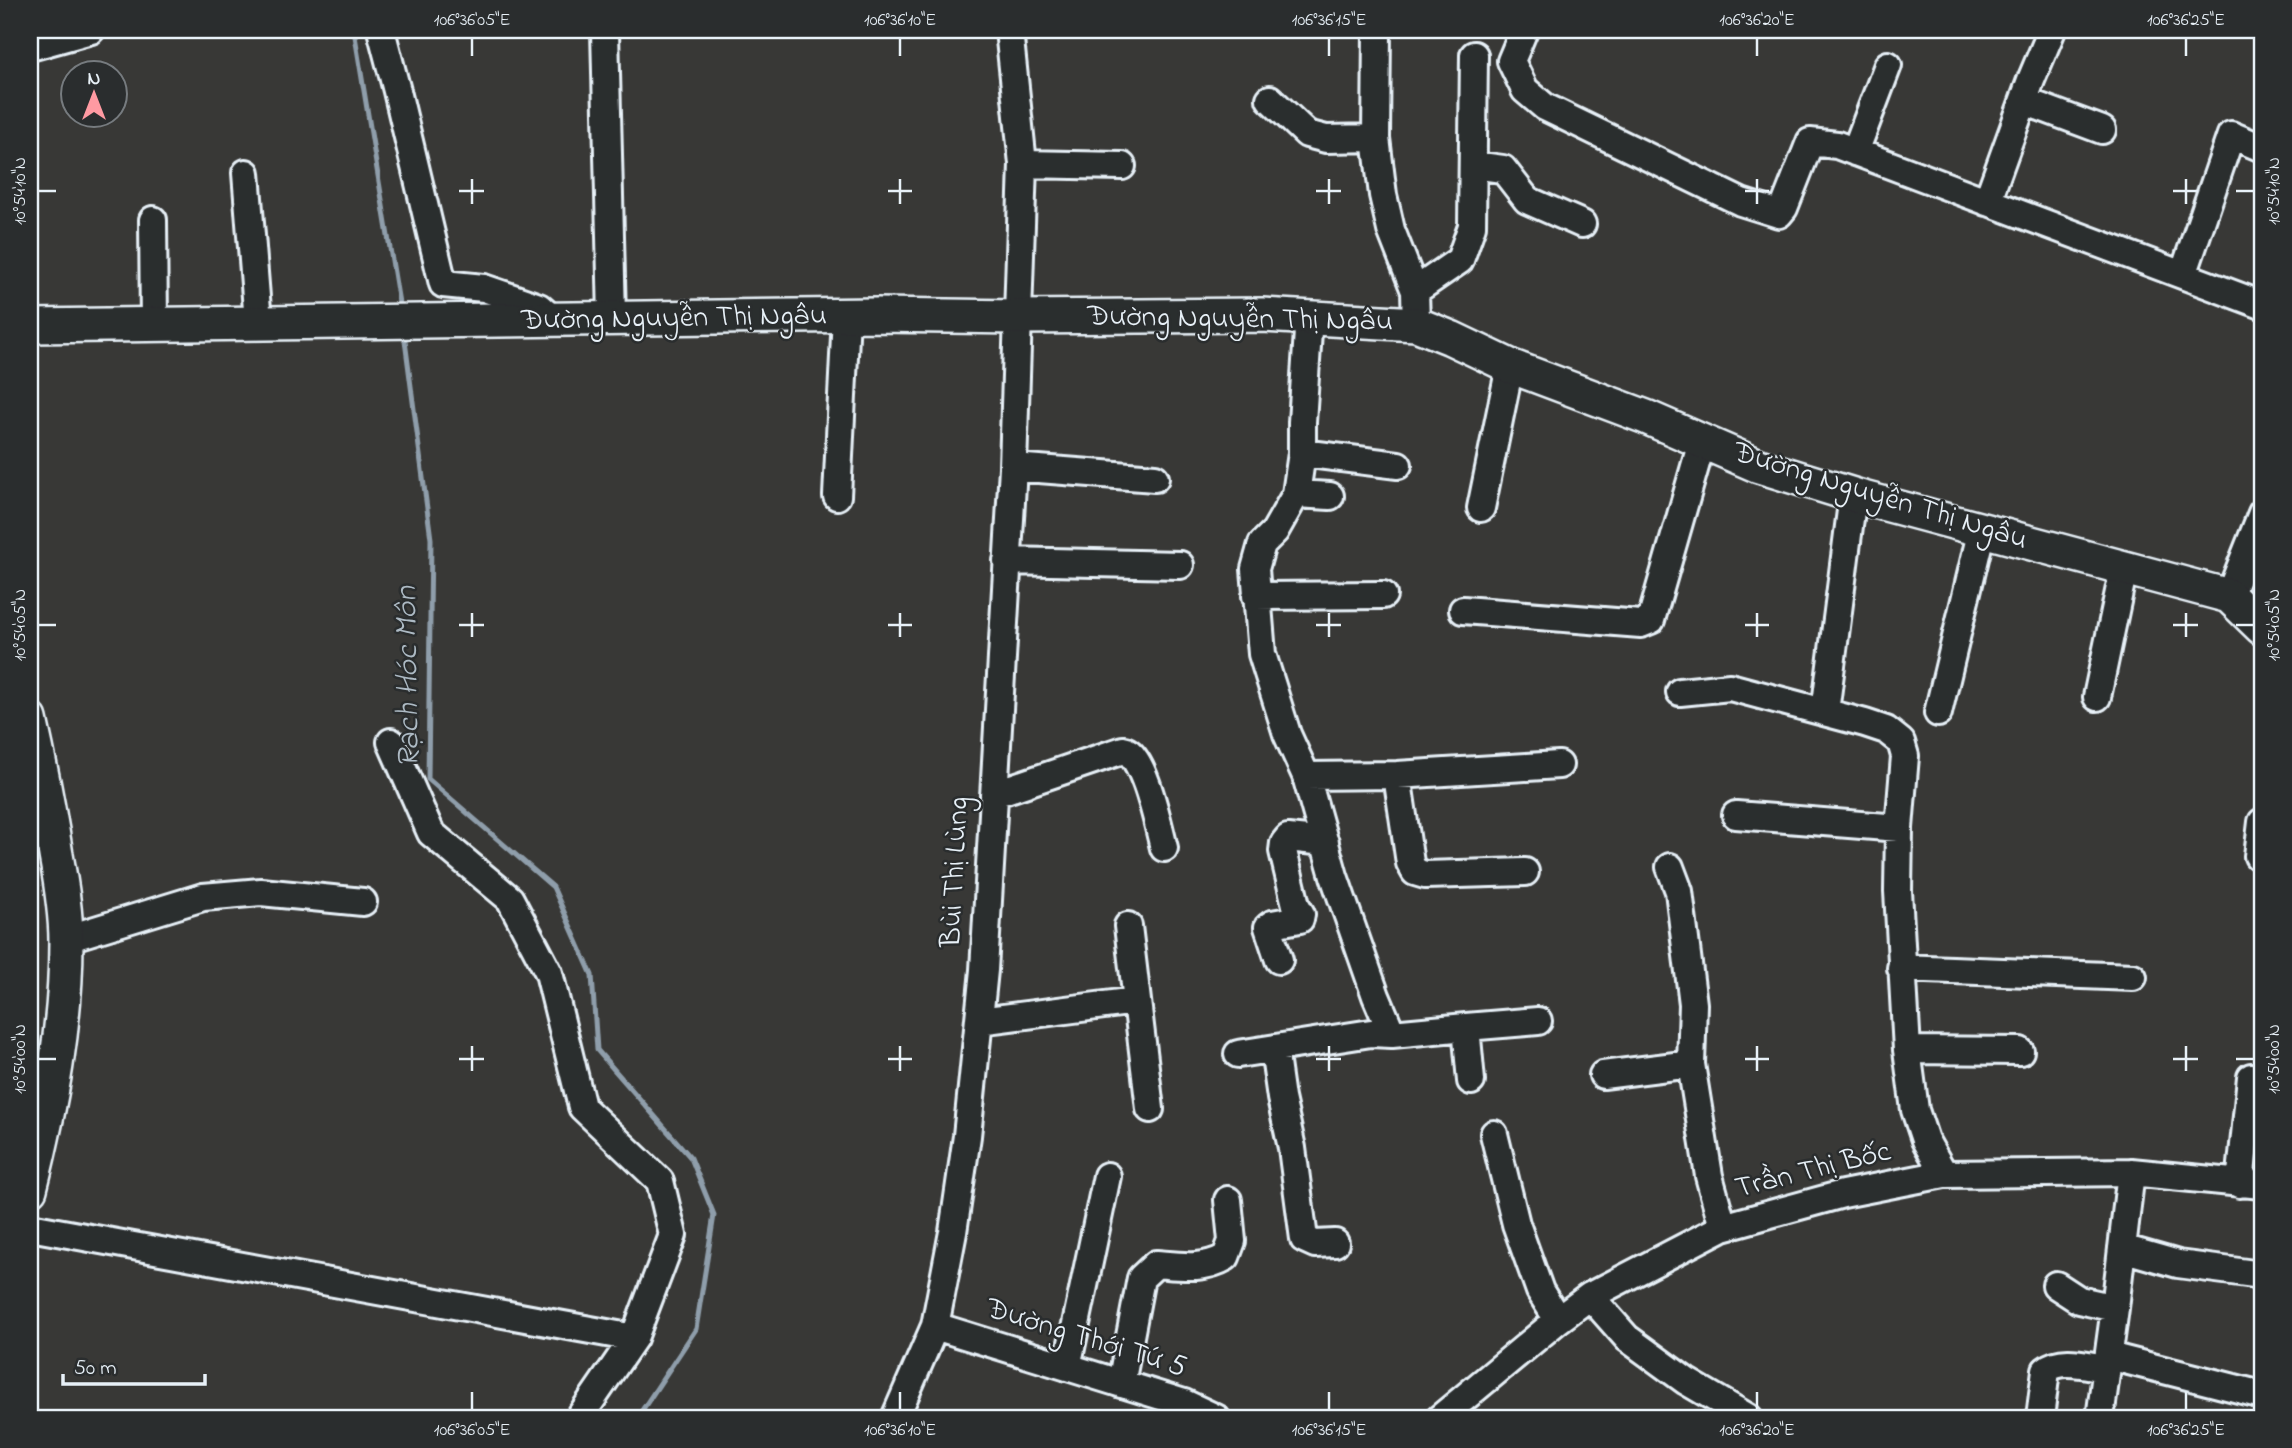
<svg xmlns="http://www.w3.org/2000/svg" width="2292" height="1448" font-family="'Indie Flower',sans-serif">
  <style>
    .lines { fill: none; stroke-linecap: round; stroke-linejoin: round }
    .stream { stroke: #8f9eab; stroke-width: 5 }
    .minor-casing { stroke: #e8f1f8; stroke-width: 32 }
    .major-casing { stroke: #e8f1f8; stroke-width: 38 }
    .minor { stroke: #2a2d2e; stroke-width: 26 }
    .major { stroke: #2a2d2e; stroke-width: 33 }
    .ticks { fill: none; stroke: #e8f1f8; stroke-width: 2.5 }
    .labels { text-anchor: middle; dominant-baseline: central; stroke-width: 5; stroke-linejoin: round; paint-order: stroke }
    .street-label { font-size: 30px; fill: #e8f1f8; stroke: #2a2d2e }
    .water-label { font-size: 32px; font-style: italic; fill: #adbac4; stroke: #2a2d2e }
    .neatline { fill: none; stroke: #e8f1f8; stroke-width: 2.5 }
    .ticks-label { font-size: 18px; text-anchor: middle; fill: #e8f1f8 }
  </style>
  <rect width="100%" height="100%" fill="#383836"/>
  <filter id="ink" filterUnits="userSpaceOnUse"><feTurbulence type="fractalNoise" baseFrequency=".0143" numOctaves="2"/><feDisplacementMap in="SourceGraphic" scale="14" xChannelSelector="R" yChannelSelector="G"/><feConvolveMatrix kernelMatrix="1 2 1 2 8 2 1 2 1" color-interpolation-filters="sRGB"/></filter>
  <g filter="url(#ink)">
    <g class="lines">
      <path class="stream" d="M 354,30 L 400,309
        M 404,333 L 431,539 L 428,779 L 553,887 L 592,975 L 597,1050 L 691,1158 L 714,1215 L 696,1329 L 637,1418"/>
      <g class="minor-casing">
        <path id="minor" d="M 381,30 L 397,91 L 443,284 L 484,288 L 539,307 L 555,321
          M 1377,30 L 1376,138 L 1383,195 L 1391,230 L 1415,291 L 1416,324
          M 1524,30 L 1511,61 L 1525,90 L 1545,107 L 1741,202 L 1779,214 L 1784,208 L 1810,142 L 1837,145 L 2262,305
          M 605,31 L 612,318
          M 30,47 L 91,30
          M 1270,99 L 1307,134 L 1326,139 L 1376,138
          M 2024,101 L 2102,130
          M 1855,152 L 1888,65
          M 1023,164 L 1122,166
          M 1473,165 L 1503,169 L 1527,200 L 1582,224
          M 246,173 L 258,322
          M 1987,202 L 2031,80 L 2052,30
          M 153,220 L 154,324
          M 2183,275 L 2231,135 L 2262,148
          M 1415,291 L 1460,260 L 1472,226 L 1474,55
          M 1309,316 L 1302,422 L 1302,453 L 1296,494 L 1275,531 L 1262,544 L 1255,569 L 1262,654 L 1287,734 L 1306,776 L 1334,876 L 1376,996 L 1392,1034 L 1466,1027 L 1471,1081
          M 1302,453 L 1398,465
          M 1013,467 L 1155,478
          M 1296,494 L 1330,496
          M 837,496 L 846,316
          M 1481,508 L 1510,366
          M 1007,561 L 1180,565
          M 1256,596 L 1383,595
          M 2229,596 L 2262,513
          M 1463,610 L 1641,624 L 1651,620 L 1702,442
          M 1680,692 L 1730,687 L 1865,723 L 1886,730 L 1901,742 L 1905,756 L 1899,828 L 1898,891 L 1907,1050 L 1915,1110 L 1925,1140 L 1944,1174
          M 2097,697 L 2124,568
          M 1825,712 L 1853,495
          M 1938,713 L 1982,529
          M 391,742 L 431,833 L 510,899 L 549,973 L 582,1107 L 660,1181 L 673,1235 L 634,1338 L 579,1418
          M 1397,775 L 1410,863 L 1415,872 L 1425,875 L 1525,872
          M 1306,776 L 1397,775 L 1559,765
          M 994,794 L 1123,750 C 1144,752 1159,829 1164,848
          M 1736,815 L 1899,828
          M 2258,856 L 2262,822
          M 1670,867 L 1679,891 L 1693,1004 L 1691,1064 L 1709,1176 L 1723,1227
          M 1128,926 L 1150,1109
          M 66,939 L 203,897 L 261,892 L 363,902
          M 1279,960 L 1268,927 L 1272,924 L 1300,919 L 1301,914 L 1296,905 L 1283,851 L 1284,843 L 1288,838 L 1325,842
          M 1901,968 L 2133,977
          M 979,1021 L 1136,1001
          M 1466,1027 L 1538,1021
          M 1274,1049 L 1281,1098 L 1292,1148 L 1304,1239 L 1315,1244 L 1335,1243
          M 1907,1050 L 2020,1051
          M 1238,1054 L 1371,1033 L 1392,1034
          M 1603,1075 L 1691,1064
          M 1494,1134 L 1516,1224 L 1540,1291 L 1558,1320
          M 2240,1184 L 2251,1077
          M 30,1227 L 634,1338
          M 2122,1248 L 2178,1264 L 2262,1275
          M 2056,1285 L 2079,1300 L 2115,1308
          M 1590,1296 L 1627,1338 L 1686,1381 L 1749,1418
          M 935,1326 L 1184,1403 L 1216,1418
          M 2109,1356 L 2262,1395
          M 1067,1367 L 1107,1176
          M 1121,1384 L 1141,1278 L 1156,1264 C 1181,1266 1204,1270 1226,1257 L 1232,1241 L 1228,1200
          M 895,1418 L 935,1326 L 953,1232 L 967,1136 L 984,970 L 1013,467 L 1023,164 L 1009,30
          M 1440,1418 L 1558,1320 L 1590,1296 L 1723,1227 L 1843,1194 L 1944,1174 L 2131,1172 L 2262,1185
          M 2040,1418 L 2046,1370 C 2062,1357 2088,1366 2107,1368
          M 2100,1418 L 2115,1308 L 2131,1172"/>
      </g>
      <g class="major-casing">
        <path id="major" d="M 30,326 L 877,315 L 1017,317 L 1262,315 L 1416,324 L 1451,338 L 1510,366 L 1646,417 L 1759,466 L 1863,498 L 2229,596 L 2262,628
          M 30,719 C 40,764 49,810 56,855 C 61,883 66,912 66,941 C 66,1027 51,1105 30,1189"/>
      </g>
      <use href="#minor" class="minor"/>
      <use href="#major" class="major"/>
    </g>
  </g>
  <path class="ticks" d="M 472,38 L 472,56M 900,38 L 900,56M 1329,38 L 1329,56M 1757,38 L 1757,56M 2186,38 L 2186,56M 472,179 L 472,204M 900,179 L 900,204M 1329,179 L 1329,204M 1757,179 L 1757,204M 2186,179 L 2186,204M 38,191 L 56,191M 459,191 L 484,191M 888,191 L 912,191M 1316,191 L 1341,191M 1745,191 L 1769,191M 2173,191 L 2198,191M 2236,191 L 2254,191M 472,613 L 472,637M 900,613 L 900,637M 1329,613 L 1329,637M 1757,613 L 1757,637M 2186,613 L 2186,637M 38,625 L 56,625M 459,625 L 484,625M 888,625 L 912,625M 1316,625 L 1341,625M 1745,625 L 1769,625M 2173,625 L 2198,625M 2236,625 L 2254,625M 472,1046 L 472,1071M 900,1046 L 900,1071M 1329,1046 L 1329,1071M 1757,1046 L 1757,1071M 2186,1046 L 2186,1071M 38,1059 L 56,1059M 459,1059 L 484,1059M 888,1059 L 912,1059M 1316,1059 L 1341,1059M 1745,1059 L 1769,1059M 2173,1059 L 2198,1059M 2236,1059 L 2254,1059M 472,1392 L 472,1410M 900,1392 L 900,1410M 1329,1392 L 1329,1410M 1757,1392 L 1757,1410M 2186,1392 L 2186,1410"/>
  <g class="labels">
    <g class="street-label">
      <text transform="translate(674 319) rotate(-1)">Đường Nguyễn Thị Ngâu</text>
      <text transform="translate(1240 320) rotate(1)">Đường Nguyễn Thị Ngâu</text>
      <text transform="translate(1880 497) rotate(17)">Đường Nguyễn Thị Ngâu</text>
      <text transform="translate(956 872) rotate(-87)">Bùi Thị Lùng</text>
      <text transform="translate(1813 1171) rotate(-14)">Trần Thị Bốc</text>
      <text transform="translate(1086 1339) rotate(17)">Đường Thới Tứ 5</text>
    </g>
    <g class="water-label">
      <text transform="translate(409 677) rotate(-91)">Rạch Hóc Môn</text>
    </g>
  </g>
  <rect width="2292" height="1448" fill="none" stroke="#2a2d2e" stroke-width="77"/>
  <g transform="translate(94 94)"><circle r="33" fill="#2a2d2e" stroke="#767b7f" stroke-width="2"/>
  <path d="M0-5L12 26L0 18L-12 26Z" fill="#ff9aa2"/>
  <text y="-10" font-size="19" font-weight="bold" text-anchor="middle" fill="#e8f1f8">N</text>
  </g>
  <path d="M63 1374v10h142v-10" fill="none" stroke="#e8f1f8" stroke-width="3.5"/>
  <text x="74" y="1374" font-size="21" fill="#e8f1f8" stroke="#2a2d2e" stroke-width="5" paint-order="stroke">50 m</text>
  <rect x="38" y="38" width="2216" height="1372" class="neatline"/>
  <g class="ticks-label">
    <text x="472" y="25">106°36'05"E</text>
    <text x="900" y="25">106°36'10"E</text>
    <text x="1329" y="25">106°36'15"E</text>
    <text x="1757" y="25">106°36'20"E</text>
    <text x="2186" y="25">106°36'25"E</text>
    <text transform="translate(19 191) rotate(-90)" y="6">10°54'10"N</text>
    <text transform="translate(2273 191) rotate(-90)" y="6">10°54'10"N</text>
    <text transform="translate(19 625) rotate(-90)" y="6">10°54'05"N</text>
    <text transform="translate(2273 625) rotate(-90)" y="6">10°54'05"N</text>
    <text transform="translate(19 1059) rotate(-90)" y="6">10°54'00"N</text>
    <text transform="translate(2273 1059) rotate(-90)" y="6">10°54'00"N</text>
    <text x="472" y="1435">106°36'05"E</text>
    <text x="900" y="1435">106°36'10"E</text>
    <text x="1329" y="1435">106°36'15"E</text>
    <text x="1757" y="1435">106°36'20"E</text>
    <text x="2186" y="1435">106°36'25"E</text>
  </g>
</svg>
